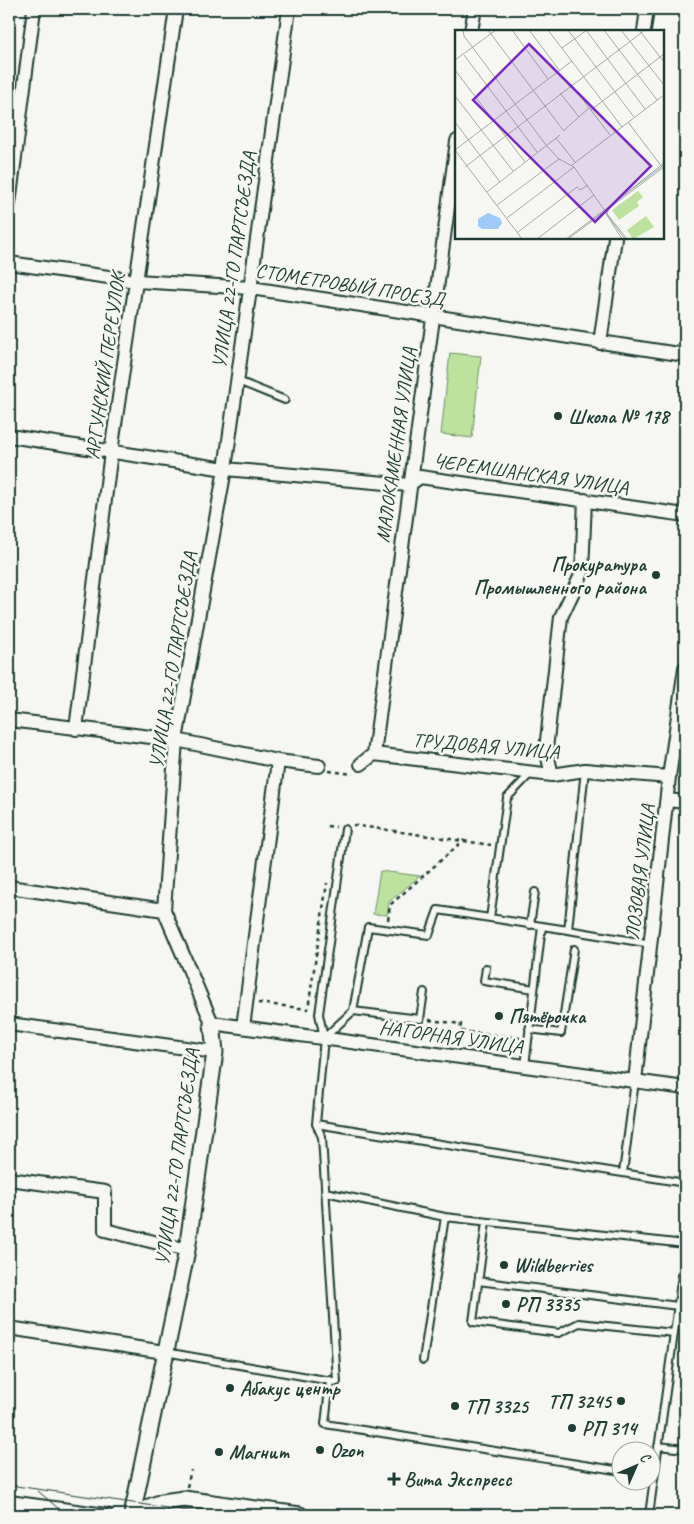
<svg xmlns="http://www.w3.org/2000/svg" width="694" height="1524" font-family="Caveat,sans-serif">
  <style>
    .green { fill: #bce29d; stroke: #6e9068 }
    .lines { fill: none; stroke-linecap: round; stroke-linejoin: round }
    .service-casing { stroke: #1f3d34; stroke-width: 10 }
    .minor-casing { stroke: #1f3d34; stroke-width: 16 }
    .tertiary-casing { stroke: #1f3d34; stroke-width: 19 }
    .path { stroke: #1f3d34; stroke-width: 2.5; stroke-dasharray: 4 4; stroke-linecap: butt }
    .service { stroke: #f6f6f2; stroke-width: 6 }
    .minor { stroke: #f6f6f2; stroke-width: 12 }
    .tertiary { stroke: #f6f6f2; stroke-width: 15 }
    .tram { stroke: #1f3d34; stroke-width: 1 }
    .poi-dot { fill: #1f3d34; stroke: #f6f6f2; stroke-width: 2 }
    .labels { text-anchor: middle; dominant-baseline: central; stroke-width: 5; stroke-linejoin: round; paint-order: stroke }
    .street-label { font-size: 20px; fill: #1f3d34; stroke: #f6f6f2 }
    .poi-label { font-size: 20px; font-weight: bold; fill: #1f3d34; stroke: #f6f6f2; text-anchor: start }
    .inset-road { fill: none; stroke: #a0aca6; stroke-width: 1 }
    .view { fill: #7b2cbf; fill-opacity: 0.15; stroke: #7b2cbf; stroke-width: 2.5 }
    .inset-edge { fill: none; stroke: #1f3d34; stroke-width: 2.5 }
  </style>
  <rect width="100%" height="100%" fill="#f6f6f2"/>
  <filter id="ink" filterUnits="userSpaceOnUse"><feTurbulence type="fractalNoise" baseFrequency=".02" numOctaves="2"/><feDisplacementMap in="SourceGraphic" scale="10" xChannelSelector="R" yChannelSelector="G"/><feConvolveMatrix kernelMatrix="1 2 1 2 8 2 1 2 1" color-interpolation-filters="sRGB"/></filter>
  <g filter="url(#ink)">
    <path class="green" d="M 450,353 L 481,356 L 472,438 L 441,434 Z
      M 380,871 L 420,876 L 389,902 L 387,915 L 373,914 Z"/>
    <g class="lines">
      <g class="service-casing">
        <path id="service" d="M 238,381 L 285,400
          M 585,770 L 568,930 L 651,944
          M 345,829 L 319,1014 L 324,1038 L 316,1124 L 685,1183
          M 490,918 L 507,798 L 531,773
          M 530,925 L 535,892
          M 486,968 L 484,981 L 534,989
          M 353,1011 L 420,1019 L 424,992
          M 529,1029 L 561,1033 L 574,949
          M 325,1037 L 353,1011 L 368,927 L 429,935 L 438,910 L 568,930
          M 525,1066 L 542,926
          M 623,1173 L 635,1081
          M 325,1192 L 445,1217 L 685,1244
          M 486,1222 L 473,1322 L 559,1333 L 579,1323 L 674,1333
          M 478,1281 L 678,1306
          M 165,1352 L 337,1382 L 322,1137 L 316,1124
          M 423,1360 L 445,1217
          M 330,1380 L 325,1424 L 622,1471
          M 658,1446 L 685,1449
          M 649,1515 L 685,1253"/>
      </g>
      <g class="minor-casing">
        <path id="minor" d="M 289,9 L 225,469 L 176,740 L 164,910 L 212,1023 L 685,1088
          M 471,31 L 475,9
          M 644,31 L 647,9
          M 9,204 L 34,9
          M 9,263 L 137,281 L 251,288 L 685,355
          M 600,343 L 615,238
          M 9,436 L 225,469 L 409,485 L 420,477 L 685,515
          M 9,720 L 176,740 L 278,761 L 319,766
          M 76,729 L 111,452 L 176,9
          M 374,754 L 457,141
          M 361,764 L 374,754 L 552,775 L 585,770 L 669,777
          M 552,775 L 546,749 L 561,617 L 582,573 L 585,500
          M 668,800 L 685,802
          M 9,887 L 164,910
          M 9,1024 L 215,1052
          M 243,1027 L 278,761
          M 635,1081 L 669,777 L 685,668
          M 9,1179 L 105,1192 L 105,1230 L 187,1250
          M 9,1328 L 164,1352
          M 9,1502 L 106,1515"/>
      </g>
      <g class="tertiary-casing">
        <path id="tertiary" d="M 132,1515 L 187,1250 L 215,1052 L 212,1023
          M 137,1515 L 149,1507 L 162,1502 L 184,1499 L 300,1515"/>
      </g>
      <path class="path" d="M 329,771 L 353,774
        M 353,825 L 491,845
        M 327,826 L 336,827
        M 388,920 L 390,905 L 464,840
        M 258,1003 L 308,1009 L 327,883
        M 429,1020 L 461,1024 L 460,1031 L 520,1038
        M 187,1487 L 191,1470"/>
      <use href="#service" class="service"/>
      <use href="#minor" class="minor"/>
      <use href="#tertiary" class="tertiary"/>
      <path class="tram" d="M 9,1485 L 216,1515
        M 38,1491 L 66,1515"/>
    </g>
  </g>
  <g class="poi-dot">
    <circle cx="558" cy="416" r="5"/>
    <circle cx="656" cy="575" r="5"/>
    <circle cx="499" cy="1016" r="5"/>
    <circle cx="504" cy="1265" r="5"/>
    <circle cx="506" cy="1304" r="5"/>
    <circle cx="230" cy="1388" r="5"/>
    <circle cx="621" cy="1401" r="5"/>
    <circle cx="455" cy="1406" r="5"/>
    <circle cx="572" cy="1428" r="5"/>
    <circle cx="320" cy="1450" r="5"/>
    <circle cx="219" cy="1452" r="5"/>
    <path d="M391.5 1471.5h5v5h5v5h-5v5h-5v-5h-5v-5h5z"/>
  </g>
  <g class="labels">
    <g class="street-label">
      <text transform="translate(234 260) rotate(-82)">УЛИЦА 22-ГО ПАРТСЪЕЗДА</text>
      <text transform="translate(350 285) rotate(9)">СТОМЕТРОВЫЙ ПРОЕЗД</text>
      <text transform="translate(105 366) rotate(-82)">АРГУНСКИЙ ПЕРЕУЛОК</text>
      <text transform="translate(396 445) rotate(-82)">МАЛОКАМЕННАЯ УЛИЦА</text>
      <text transform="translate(531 474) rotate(8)">ЧЕРЕМШАНСКАЯ УЛИЦА</text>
      <text transform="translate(173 660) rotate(-81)">УЛИЦА 22-ГО ПАРТСЪЕЗДА</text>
      <text transform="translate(486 746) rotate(5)">ТРУДОВАЯ УЛИЦА</text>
      <text transform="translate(640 872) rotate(-83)">ЛОЗОВАЯ УЛИЦА</text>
      <text transform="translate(451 1037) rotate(8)">НАГОРНАЯ УЛИЦА</text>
      <text transform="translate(177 1157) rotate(-82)">УЛИЦА 22-ГО ПАРТСЪЕЗДА</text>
    </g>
    <g class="poi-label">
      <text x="568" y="416">Школа № 178</text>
      <text x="646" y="564" text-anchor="end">Прокуратура<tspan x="646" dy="23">Промышленного района</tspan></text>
      <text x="509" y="1016">Пятёрочка</text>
      <text x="514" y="1265">Wildberries</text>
      <text x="516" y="1304">РП 3335</text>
      <text x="240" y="1388">Абакус центр</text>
      <text x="611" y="1401" text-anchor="end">ТП 3245</text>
      <text x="465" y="1406">ТП 3325</text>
      <text x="582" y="1428">РП 314</text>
      <text x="330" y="1450">Ozon</text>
      <text x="229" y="1452">Магнит</text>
      <text x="404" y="1479">Вита Экспресс</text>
    </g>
  </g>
  <g transform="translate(455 30)">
    <rect width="209" height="209" fill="#f6f6f2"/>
    <path d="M 183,161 L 188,167 L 182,172 L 184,176 L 164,190 L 157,180 ZM 191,186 L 199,197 L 178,209 L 172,200 Z" fill="#bce29d"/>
    <path d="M 33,183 L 45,188 L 47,193 L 43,199 L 27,199 L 23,196 L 23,189 Z" fill="#9dcaf7"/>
    <path class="inset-road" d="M 8,0 L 9,6 L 91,115 L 104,129 L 119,137 L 150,181M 33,0 L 108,100M 57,0 L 93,49M 74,0 L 105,41M 93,0 L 167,97M 113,0 L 179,87M 131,0 L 190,79M 149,0 L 202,70M 166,0 L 209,55M 184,0 L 209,32M 107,18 L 132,0M 9,25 L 82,122M 0,30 L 41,0M 0,40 L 70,132M 116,54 L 155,105M 105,63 L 124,87M 0,66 L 58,141M 136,80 L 209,24M 0,92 L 45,152M 173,92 L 207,137M 108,101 L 134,78M 101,108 L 120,132M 0,120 L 117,31M 0,120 L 67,209M 117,135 L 209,65M 10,137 L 190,0M 32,162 L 105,105M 42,175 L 104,129M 154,176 L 152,185 L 170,209M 150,180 L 209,133M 150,181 L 172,209M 150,182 L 167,209M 52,188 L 119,137M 63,202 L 122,157 L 125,160 L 133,155M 82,209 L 139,165M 111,209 L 209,135M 113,209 L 209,137"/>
    <path class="view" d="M 74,14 L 196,136 L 140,192 L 18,70 Z"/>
    <rect width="209" height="209" class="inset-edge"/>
  </g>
  <rect width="694" height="1524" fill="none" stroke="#f6f6f2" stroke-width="30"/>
  <rect x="15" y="15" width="664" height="1494" fill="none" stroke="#1f3d34" stroke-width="2" filter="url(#ink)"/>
  <g transform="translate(636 1466) rotate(45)"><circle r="24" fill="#f6f6f2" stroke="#a0aca6"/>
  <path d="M0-4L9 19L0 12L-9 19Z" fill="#1f3d34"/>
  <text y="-8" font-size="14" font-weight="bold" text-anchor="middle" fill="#1f3d34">С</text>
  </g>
</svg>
